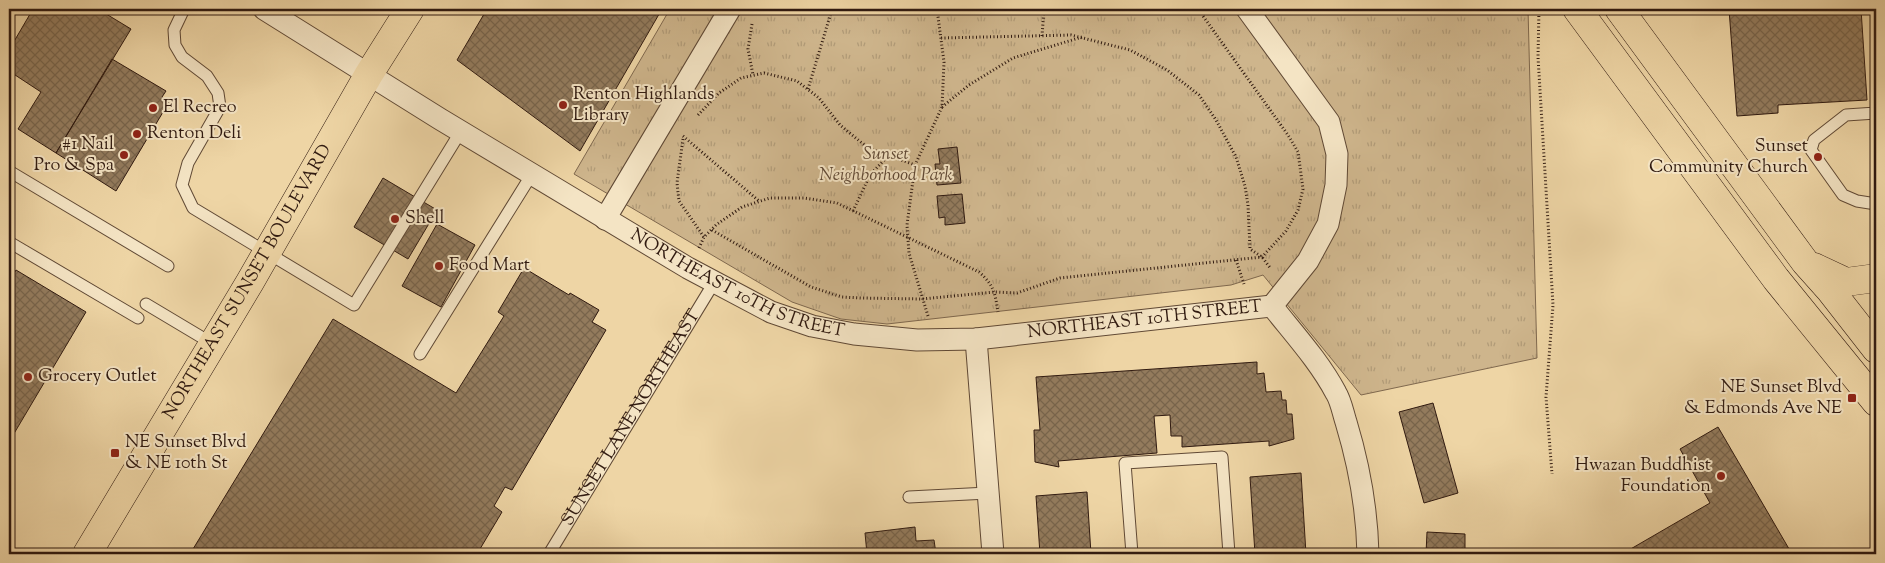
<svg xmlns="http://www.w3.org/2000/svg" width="1885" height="563" font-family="'Sorts Mill Goudy',serif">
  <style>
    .grass { fill: url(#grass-tufts); stroke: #7f684e }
    .building { fill: url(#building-cross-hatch); stroke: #301a10 }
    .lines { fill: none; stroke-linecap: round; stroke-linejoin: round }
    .lane-casing { stroke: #604935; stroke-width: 13 }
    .street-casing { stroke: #604935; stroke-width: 23 }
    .primary-casing { stroke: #301a10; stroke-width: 29 }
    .path { stroke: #301a10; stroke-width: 3; stroke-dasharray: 1 2.5; stroke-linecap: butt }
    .lane { stroke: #f4e4c4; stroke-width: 11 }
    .street { stroke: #f4e4c4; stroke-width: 21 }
    .primary { stroke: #eed5a5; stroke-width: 28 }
    .poi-dot { fill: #8f2418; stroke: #f4e4c4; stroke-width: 2 }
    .labels { text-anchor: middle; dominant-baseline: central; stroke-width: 4; stroke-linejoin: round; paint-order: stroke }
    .poi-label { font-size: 18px; fill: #301a10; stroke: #f4e4c4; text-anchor: start }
    .park-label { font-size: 18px; font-style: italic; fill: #5f4835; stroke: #f4e4c4 }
    .street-label { font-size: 18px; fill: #301a10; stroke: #f4e4c4 }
  </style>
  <defs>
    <pattern id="grass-tufts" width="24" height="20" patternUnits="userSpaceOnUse" patternTransform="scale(1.25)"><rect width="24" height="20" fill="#ceb58c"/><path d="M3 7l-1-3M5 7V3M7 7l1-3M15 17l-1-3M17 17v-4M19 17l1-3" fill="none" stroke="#b19b78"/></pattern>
    <pattern id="building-cross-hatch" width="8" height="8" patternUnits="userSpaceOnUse" patternTransform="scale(1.25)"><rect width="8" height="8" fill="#937b5d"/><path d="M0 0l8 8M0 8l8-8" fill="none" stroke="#78644b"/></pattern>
  </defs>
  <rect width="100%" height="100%" fill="#eed5a5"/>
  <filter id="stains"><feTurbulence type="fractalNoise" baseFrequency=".004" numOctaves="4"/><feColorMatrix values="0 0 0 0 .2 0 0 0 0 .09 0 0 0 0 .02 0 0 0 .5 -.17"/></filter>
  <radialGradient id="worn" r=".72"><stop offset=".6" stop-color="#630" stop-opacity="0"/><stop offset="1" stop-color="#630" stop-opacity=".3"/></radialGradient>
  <path class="grass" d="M 670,9 L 1528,9 L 1537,358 L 1361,395 L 1263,275 L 1231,285 L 887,324 L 841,319 L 792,302 L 574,174 Z"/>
  <path class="building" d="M 33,9 L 98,9 L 131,29 L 56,153 L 18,129 L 41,92 L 9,71 L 9,50 Z
    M 487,9 L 662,9 L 580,151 L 457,60 Z
    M 1729,9 L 1861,9 L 1867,100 L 1778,105 L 1778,113 L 1737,116 Z
    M 112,59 L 166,91 L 162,97 L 169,102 L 116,191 L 56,153 Z
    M 957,147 L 961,183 L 937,185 L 935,164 L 940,164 L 938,149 Z
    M 383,178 L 437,210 L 408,259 L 354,227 Z
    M 962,194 L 965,223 L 945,225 L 945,217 L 939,218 L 937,196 Z
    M 437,224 L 475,245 L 441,307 L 402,286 Z
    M 524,268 L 569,295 L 570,293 L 599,310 L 592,322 L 606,330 L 512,490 L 505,487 L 494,506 L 502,512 L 477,554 L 190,554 L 333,319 L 456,393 L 504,316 L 498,312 Z
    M 16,270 L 86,312 L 9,442 L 9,282 Z
    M 1257,362 L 1257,374 L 1264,373 L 1266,392 L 1281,391 L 1282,400 L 1286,400 L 1287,414 L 1292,414 L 1294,439 L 1269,446 L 1269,441 L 1182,447 L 1182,436 L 1171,436 L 1170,415 L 1154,416 L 1157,453 L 1058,461 L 1059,467 L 1035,462 L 1034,430 L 1040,430 L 1036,377 Z
    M 1433,403 L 1458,493 L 1424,503 L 1399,412 Z
    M 1718,427 L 1792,554 L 1622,554 L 1710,503 L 1680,449 Z
    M 1301,473 L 1306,554 L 1255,554 L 1250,477 Z
    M 1087,492 L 1091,554 L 1040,554 L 1036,496 Z
    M 915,527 L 916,541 L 934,540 L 936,554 L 867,554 L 865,533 Z
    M 1427,532 L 1465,534 L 1465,554 L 1426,554 Z"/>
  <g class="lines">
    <g class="lane-casing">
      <g id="lane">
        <path d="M 184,9 L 174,30 L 175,45 L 182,57 L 207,76 L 218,93 L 220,107 L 188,163 L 182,185 L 193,208 L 354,305 L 461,131"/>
        <path d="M 1876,113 L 1846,115 L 1814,140 L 1811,150 L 1843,195 L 1857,201 L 1876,204"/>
        <path d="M 9,171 L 168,266"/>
        <path d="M 9,242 L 138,318"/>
        <path d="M 146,304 L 213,344"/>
        <path d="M 420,354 L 532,174"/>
        <path d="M 909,497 L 988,493"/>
        <path id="s1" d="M 549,554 L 715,281"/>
        <path d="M 1132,554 L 1125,463 L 1222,457 L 1229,554"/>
      </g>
    </g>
    <g class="street-casing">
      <g id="street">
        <path id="s2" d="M 264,9 L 440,119 L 688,268 L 771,312 L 812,326 L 854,334 L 917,340 L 976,339 L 1272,306"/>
        <path d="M 1247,9 L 1329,122 L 1337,154 L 1336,185 L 1328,224 L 1308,261 L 1272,306"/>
        <path d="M 605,219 L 730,9"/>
        <path d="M 1272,306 C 1294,334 1319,361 1336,393 C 1341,401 1343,413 1346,422 C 1359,465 1367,509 1368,554"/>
        <path d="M 976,339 L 993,554"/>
      </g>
    </g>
    <g class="primary-casing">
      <g id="primary">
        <path d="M 1577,9 L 1776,279 L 1876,402"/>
        <path d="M 1619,9 L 1805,262 L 1830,290 L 1876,349"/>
        <path d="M 1814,267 L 1846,282 L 1876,278"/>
        <path id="s3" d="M 87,554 L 250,282 L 369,74 L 410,9"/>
      </g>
    </g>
    <path class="path" d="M 1539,9 L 1538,57 L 1553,305 L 1546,397 L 1552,474
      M 752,24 L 748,49 L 753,75
      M 1042,36 L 1044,9
      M 941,38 L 1071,35 L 1130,50 L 1167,70 L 1199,95 L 1216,120 L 1236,157 L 1245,186 L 1248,205 L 1250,249 L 1262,257 L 1271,269
      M 808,89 L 830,16 L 831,9
      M 942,107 L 969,85 L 1013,58 L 1082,37
      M 698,115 L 719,93 L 741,78 L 764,73 L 797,81 L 819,98 L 840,125 L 868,148 L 915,165
      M 683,136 L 759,201
      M 683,139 L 677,183 L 679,201 L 704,237
      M 853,211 L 870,175 L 888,156
      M 712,230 L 811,287 L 842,297 L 861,298 L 922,299 L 995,292 L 1017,293 L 1060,278 L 1262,257 L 1286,231 L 1298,210 L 1303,189 L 1298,152 L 1288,135 L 1198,9
      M 699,248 L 704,237 L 716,225 L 742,207 L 770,198 L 804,198 L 837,203 L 979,272 C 994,285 995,293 998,312
      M 1236,260 L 1244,284
      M 928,316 L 909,253 L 907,225 L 915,165 L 942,107 L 944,62 L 937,9"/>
    <use href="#lane" class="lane"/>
    <use href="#street" class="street"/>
    <use href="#primary" class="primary"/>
  </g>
  <g class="poi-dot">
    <circle cx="563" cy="105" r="5"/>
    <circle cx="153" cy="108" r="5"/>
    <circle cx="137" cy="134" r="5"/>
    <circle cx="124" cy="155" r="5"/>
    <circle cx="1818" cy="157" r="5"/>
    <circle cx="395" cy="219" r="5"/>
    <circle cx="439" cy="266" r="5"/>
    <circle cx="28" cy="377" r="5"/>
    <rect x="1847" y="393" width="10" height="10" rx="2.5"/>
    <rect x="110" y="448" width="10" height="10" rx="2.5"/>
    <circle cx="1721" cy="476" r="5"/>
  </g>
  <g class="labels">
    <g class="poi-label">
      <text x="573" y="95">Renton Highlands<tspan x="573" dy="21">Library</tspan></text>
      <text x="163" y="108">El Recreo</text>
      <text x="147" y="134">Renton Deli</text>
      <text x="114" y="145" text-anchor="end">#1 Nail<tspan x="114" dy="21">Pro &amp; Spa</tspan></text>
      <text x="1808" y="147" text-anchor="end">Sunset<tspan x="1808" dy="21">Community Church</tspan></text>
      <text x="405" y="219">Shell</text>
      <text x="449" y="266">Food Mart</text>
      <text x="38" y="377">Grocery Outlet</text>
      <text x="1842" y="388" text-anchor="end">NE Sunset Blvd<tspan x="1842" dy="21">&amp; Edmonds Ave NE</tspan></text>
      <text x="125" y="443">NE Sunset Blvd<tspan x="125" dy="21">&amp; NE 10th St</tspan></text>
      <text x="1711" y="466" text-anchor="end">Hwazan Buddhist<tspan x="1711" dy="21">Foundation</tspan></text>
    </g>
    <g class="park-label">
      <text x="886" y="155">Sunset<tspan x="886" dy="21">Neighborhood Park</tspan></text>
    </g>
    <g class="street-label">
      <text stroke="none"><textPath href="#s3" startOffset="316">NORTHEAST SUNSET BOULEVARD</textPath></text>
      <text stroke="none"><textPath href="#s2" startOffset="549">NORTHEAST 10TH STREET</textPath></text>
      <text stroke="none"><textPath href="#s2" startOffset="969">NORTHEAST 10TH STREET</textPath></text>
      <text stroke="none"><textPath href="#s1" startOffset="159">SUNSET LANE NORTHEAST</textPath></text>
    </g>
  </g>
  <rect width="1885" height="563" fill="none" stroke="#eed5a5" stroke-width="30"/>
  <rect x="10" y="10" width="1865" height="543" fill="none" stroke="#301a10" stroke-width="2.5"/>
  <rect x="15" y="15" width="1855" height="533" fill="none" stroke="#301a10"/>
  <rect width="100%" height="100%" filter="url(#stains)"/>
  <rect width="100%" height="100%" fill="url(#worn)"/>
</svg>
